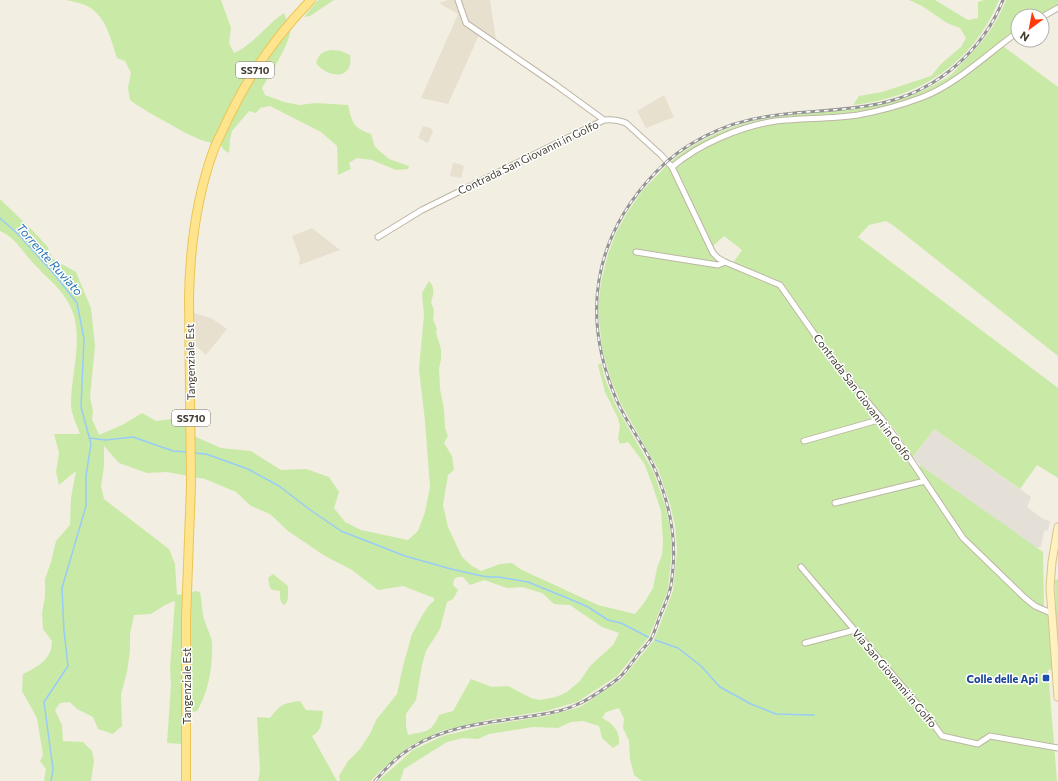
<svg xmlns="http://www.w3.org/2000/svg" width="1058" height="781" font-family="Commissioner,sans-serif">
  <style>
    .residential { fill: #e7e0cf }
    .industrial { fill: #e4dfd7 }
    .green { fill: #c9eaa7; fill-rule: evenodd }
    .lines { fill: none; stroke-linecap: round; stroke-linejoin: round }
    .stream { stroke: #98cbf5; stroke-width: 1.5 }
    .minor-casing { stroke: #beb6a4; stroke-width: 7 }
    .secondary-casing { stroke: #d5c68d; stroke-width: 9 }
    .primary-casing { stroke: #ebc556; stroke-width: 10 }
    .minor { stroke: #fff; stroke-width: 5 }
    .secondary { stroke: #fff2bf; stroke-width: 7 }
    .primary { stroke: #ffe48e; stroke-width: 8 }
    .rail-casing { stroke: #939393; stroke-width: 3 }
    .rail { stroke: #fff; stroke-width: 1.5; stroke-dasharray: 4.5; stroke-linecap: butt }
    .transit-dot { fill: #1a4fb4; stroke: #fff; stroke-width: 1.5 }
    .labels { text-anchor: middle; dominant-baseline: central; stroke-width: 3; stroke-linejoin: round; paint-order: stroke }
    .shield { fill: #fff; stroke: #7c7870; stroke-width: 1 }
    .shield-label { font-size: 10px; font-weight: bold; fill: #443e32 }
    .street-label { font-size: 11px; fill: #443e32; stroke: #fff }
    .transit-label { font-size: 11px; font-weight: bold; fill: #164399; stroke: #fff; text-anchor: end }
    .water-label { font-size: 12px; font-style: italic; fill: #2572b6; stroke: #fff }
  </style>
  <rect width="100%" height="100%" fill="#f2eee1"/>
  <path class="residential" d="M 448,0 L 490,0 L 496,39 L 479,35 L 448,104 L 421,98 L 458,14 L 439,3 Z
    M 664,95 L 674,117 L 646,128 L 637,111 Z
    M 423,126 L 431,128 L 433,131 L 428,143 L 418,138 Z
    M 453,163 L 460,164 L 464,166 L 461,178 L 450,176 Z
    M 312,228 L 340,250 L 299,265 L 300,258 L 292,236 Z
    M 193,313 L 211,318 L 227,329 L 206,355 L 194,344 Z"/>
  <path class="industrial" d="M 934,429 L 1031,497 L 1027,507 L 1043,519 L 1050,521 L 1048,530 L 1044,531 L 1041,547 L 1036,548 L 920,465 L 913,457 Z"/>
  <path class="green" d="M 66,0 L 221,0 L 231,28 L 229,43 L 234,53 C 254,44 266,25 284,13 L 287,21 L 265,48 L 213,141 L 211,143 C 193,138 184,132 168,123 C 155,116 142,109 130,100 L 128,88 L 131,73 L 125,61 L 117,58 C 110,37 105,11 82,4 C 77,2 71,1 66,0 Z
    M 318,0 L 334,0 L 310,16 L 304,17 Z
    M 909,0 L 935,0 L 968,20 L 978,18 L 978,2 L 984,0 L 999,0 C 974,63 919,98 853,105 L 859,96 L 882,92 L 931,76 L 942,63 L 961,47 L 966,38 L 960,28 L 947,23 L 922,6 Z
    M 1006,0 L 1058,0 L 1058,5 L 1039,16 L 1018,16 L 1018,29 L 1008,35 L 999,43 L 1058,87 L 1058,356 L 894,226 L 886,221 L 869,225 L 858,237 L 1058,388 L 1058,478 L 1037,465 L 1020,489 L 934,429 L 913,457 L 896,431 L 862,392 L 837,361 L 785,286 L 733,263 L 742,250 L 724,236 L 712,247 L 671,162 C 680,153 690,147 701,141 C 722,130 744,122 767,118 C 823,109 881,114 932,86 C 937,83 943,80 948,77 C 954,73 958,67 963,62 C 984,41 995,27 1006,0 Z
    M 290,28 C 293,39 269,76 262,88 L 265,95 L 284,102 L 299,105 L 316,103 L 348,105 C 352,122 353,128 371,134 L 375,147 L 389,159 L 409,166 L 408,169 L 396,170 L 372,160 L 357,158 L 349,163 L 351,169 L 338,175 L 337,146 L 321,132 L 270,106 L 260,108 L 256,113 L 249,111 L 232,131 L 230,139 L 229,153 L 224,150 L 220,144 C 231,122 241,99 254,78 C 265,61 277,44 290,28 Z
    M 332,50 L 341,51 L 350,55 C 354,80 328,79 316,63 C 319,54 322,51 332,50 Z
    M 668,164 L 707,247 L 713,256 L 779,286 L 835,364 L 882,420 L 962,539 L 1034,609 L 1045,614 L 1056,616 L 1055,580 L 1058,579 L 1058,669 L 1048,670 L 1057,781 L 642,781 L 634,775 L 630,759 L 629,741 L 623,728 L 624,719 L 619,708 L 606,712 L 602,718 C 613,724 620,730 619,744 L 613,748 L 602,738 L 599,726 L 583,721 L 571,722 L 558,728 L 533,727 L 489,734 L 478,739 L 463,738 L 447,742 L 404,769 L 400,781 L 378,781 L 413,750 L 443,736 L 488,725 L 547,716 L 580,707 L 621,680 L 654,640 L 673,591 L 677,550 L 675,526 L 670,504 L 658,469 L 621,404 L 610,377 L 602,348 L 598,310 L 601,282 L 608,254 L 616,233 L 627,213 L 642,191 Z
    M 0,199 L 32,230 L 47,246 L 53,259 L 76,272 L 91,308 L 95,346 L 90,397 L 93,411 L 92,419 L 99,435 L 124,424 L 142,413 L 156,421 L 171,419 L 184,421 L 196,437 L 221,448 L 251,451 L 281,470 L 306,469 L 329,477 L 339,492 L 334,508 L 345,522 L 361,530 L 408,540 L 418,531 L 425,512 L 430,487 L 425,421 L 419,369 L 424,315 L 422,293 L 429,281 C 435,287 434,294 431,302 L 434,310 L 433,319 L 437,329 L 436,333 L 441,349 L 441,360 L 439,368 L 440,389 L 444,409 L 445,428 L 448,436 L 444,443 L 452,456 L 454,470 L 448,475 L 443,505 L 448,527 L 462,557 L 472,566 L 481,571 L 500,564 L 512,563 L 522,570 L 598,605 L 635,614 L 644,603 L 653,588 L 657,568 L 662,555 L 663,542 L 661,511 L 652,484 L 644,463 L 628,442 L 620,444 L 618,438 L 620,426 L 617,416 L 605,392 L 598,365 L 601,363 L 605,379 L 616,406 L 653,471 L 665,505 L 670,527 L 672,550 L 668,590 L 649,637 L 617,676 L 577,702 L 546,711 L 487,720 L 441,731 L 410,746 L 379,772 L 371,781 L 340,781 L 339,776 L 348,761 L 360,749 L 371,732 L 376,720 L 397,694 L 403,666 L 412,634 L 423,614 L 430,604 L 434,601 L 434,598 L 403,586 L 378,590 L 352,570 L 325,556 L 288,531 L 270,514 L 251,506 L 236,492 L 205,479 L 167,472 L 147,473 L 119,463 L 104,446 L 104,466 L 101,486 L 104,499 L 169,549 L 175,564 L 177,595 L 183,594 L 181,744 L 167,743 L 171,684 L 170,668 L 175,601 L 165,605 L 151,614 L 134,615 L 130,634 L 130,651 L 127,672 L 121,694 L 122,726 L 113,734 L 98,729 L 93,717 L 77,709 L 70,702 L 60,703 L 55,710 L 62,725 L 63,741 L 83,742 L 92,751 L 94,761 L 91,781 L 44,781 L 46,769 L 40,761 L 43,755 L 37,718 L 22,691 L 23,674 C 38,667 52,659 52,641 L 43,629 L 42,613 L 45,597 L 45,579 L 51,562 L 56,541 L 70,525 L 71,498 L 76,471 L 59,485 L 56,472 L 59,453 L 54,434 L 80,434 C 77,425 71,414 71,404 C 71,370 87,330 66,299 C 58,286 45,276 35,265 C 24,254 15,237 0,231 ZM 458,577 L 463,577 L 470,585 L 484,580 L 507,588 L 522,587 L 542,593 L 554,604 L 570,605 L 602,627 L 619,633 L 613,645 L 590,666 L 580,681 L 567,692 L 556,697 L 540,700 L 531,698 L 508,686 L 492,687 L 471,679 L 453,711 L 439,715 C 431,734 425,731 408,735 L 406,726 L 406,714 L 416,700 L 422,665 L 426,651 L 440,629 L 447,602 L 453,599 L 458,590 L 453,585 L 454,579 Z
    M 920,465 L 1043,552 L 1044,607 L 1036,603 L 1008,579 L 965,537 L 920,468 Z
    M 273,574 L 288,586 L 288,599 L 285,605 C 279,603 280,596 280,591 L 273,590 L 270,588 L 268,578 Z
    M 195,591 L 200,592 C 202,601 202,614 205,622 C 207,629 211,635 212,642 C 213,665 209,691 197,711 L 189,713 L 190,593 Z
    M 300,701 L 306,710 L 323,711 C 322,721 322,731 312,736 L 337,781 L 258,781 L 260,771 L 257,717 L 270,718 C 280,705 283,703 300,701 Z"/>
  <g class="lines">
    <path class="stream" d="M 0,218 L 18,234 L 55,275 L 77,303 L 84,339 L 81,407 L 91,444 L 86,476 L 86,506 L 62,588 L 64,631 L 68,666 L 44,702 L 53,769 L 51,781
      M 89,438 L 106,440 L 133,437 L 173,451 L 188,452
      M 194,453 L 206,454 L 248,469 L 279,486 L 309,509 L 341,531 L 405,556 L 451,569 L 482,576 L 490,577 L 499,577 L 528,582 L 572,600 L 588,607 L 608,620 L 621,623 L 648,637
      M 655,640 L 678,648 L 701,666 L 720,687 L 751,704 L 776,714 L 814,715"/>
    <g class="minor-casing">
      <path id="minor" d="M 458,0 L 466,23 L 556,85 L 604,120
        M 1042,17 L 1058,8
        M 672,167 C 699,144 741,126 776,121 C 803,118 831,119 858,115 C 880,111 902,105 923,97 C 957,84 988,53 1018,32
        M 378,237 L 422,210 L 604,120 C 612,119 619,120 626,123 L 661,155 L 672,167 L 713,253 L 718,258 L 725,262 L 780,285 L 834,362 L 882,419 L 898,441 L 963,538 L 1025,598 L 1035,606 L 1051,613
        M 636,252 L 718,265 L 725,262
        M 804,441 L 882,419
        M 835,503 L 925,481
        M 801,567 L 925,713 L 942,736 L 978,744 L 990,736 L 1058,748
        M 805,643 L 855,630"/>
    </g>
    <g class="secondary-casing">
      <path id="secondary" d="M 1058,527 L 1052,562 L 1050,587 L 1058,697"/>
    </g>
    <g class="primary-casing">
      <path id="primary" d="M 186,781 L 186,618 L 191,486 L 189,297 C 190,249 197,195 214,149 C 218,139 223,130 227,121 C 248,76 276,36 311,0"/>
    </g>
    <use href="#minor" class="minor"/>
    <use href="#secondary" class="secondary"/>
    <use href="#primary" class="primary"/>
    <g class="rail-casing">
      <path id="rail" d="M 375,781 C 385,769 398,756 411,748 C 442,728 482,723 518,718 C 538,715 560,713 578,704 C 587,701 613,683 620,677 C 627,670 633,661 639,653 C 643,649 648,644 651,639 C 655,632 657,623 660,616 C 663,608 667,601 669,593 C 672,585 672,576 673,568 C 676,535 669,503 656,472 C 646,447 628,426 617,401 C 581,318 592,239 655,173 C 682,144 724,123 764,117 C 804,110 847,112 886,102 C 939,89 983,50 1003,0"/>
    </g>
    <use href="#rail" class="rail"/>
  </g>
  <rect class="transit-dot" x="1042" y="674" width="8" height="8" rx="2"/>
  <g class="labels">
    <g class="shield">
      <rect x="236" y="62" width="38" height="16" rx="3"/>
      <rect x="172" y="410" width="38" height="16" rx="3"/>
    </g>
    <g class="shield-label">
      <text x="255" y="70">SS710</text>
      <text x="191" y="418">SS710</text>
    </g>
    <g class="street-label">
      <text transform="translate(528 157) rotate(-26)">Contrada San Giovanni in Golfo</text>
      <text transform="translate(190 362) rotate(-91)">Tangenziale Est</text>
      <text transform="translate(863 397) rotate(53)">Contrada San Giovanni in Golfo</text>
      <text transform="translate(895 678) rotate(50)">Via San Giovanni in Golfo</text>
      <text transform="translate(186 686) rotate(-90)">Tangenziale Est</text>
    </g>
    <g class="transit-label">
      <text x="1038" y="678">Colle delle Api</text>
    </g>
    <g class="water-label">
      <text transform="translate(50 259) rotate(48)">Torrente Ruviato</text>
    </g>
  </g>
  <g transform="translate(1030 28) rotate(212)"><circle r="19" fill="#ffffff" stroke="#b4b2ad"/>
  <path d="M0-3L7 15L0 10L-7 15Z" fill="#ff3b0c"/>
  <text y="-6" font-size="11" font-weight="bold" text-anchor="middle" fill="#443e32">N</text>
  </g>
</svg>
